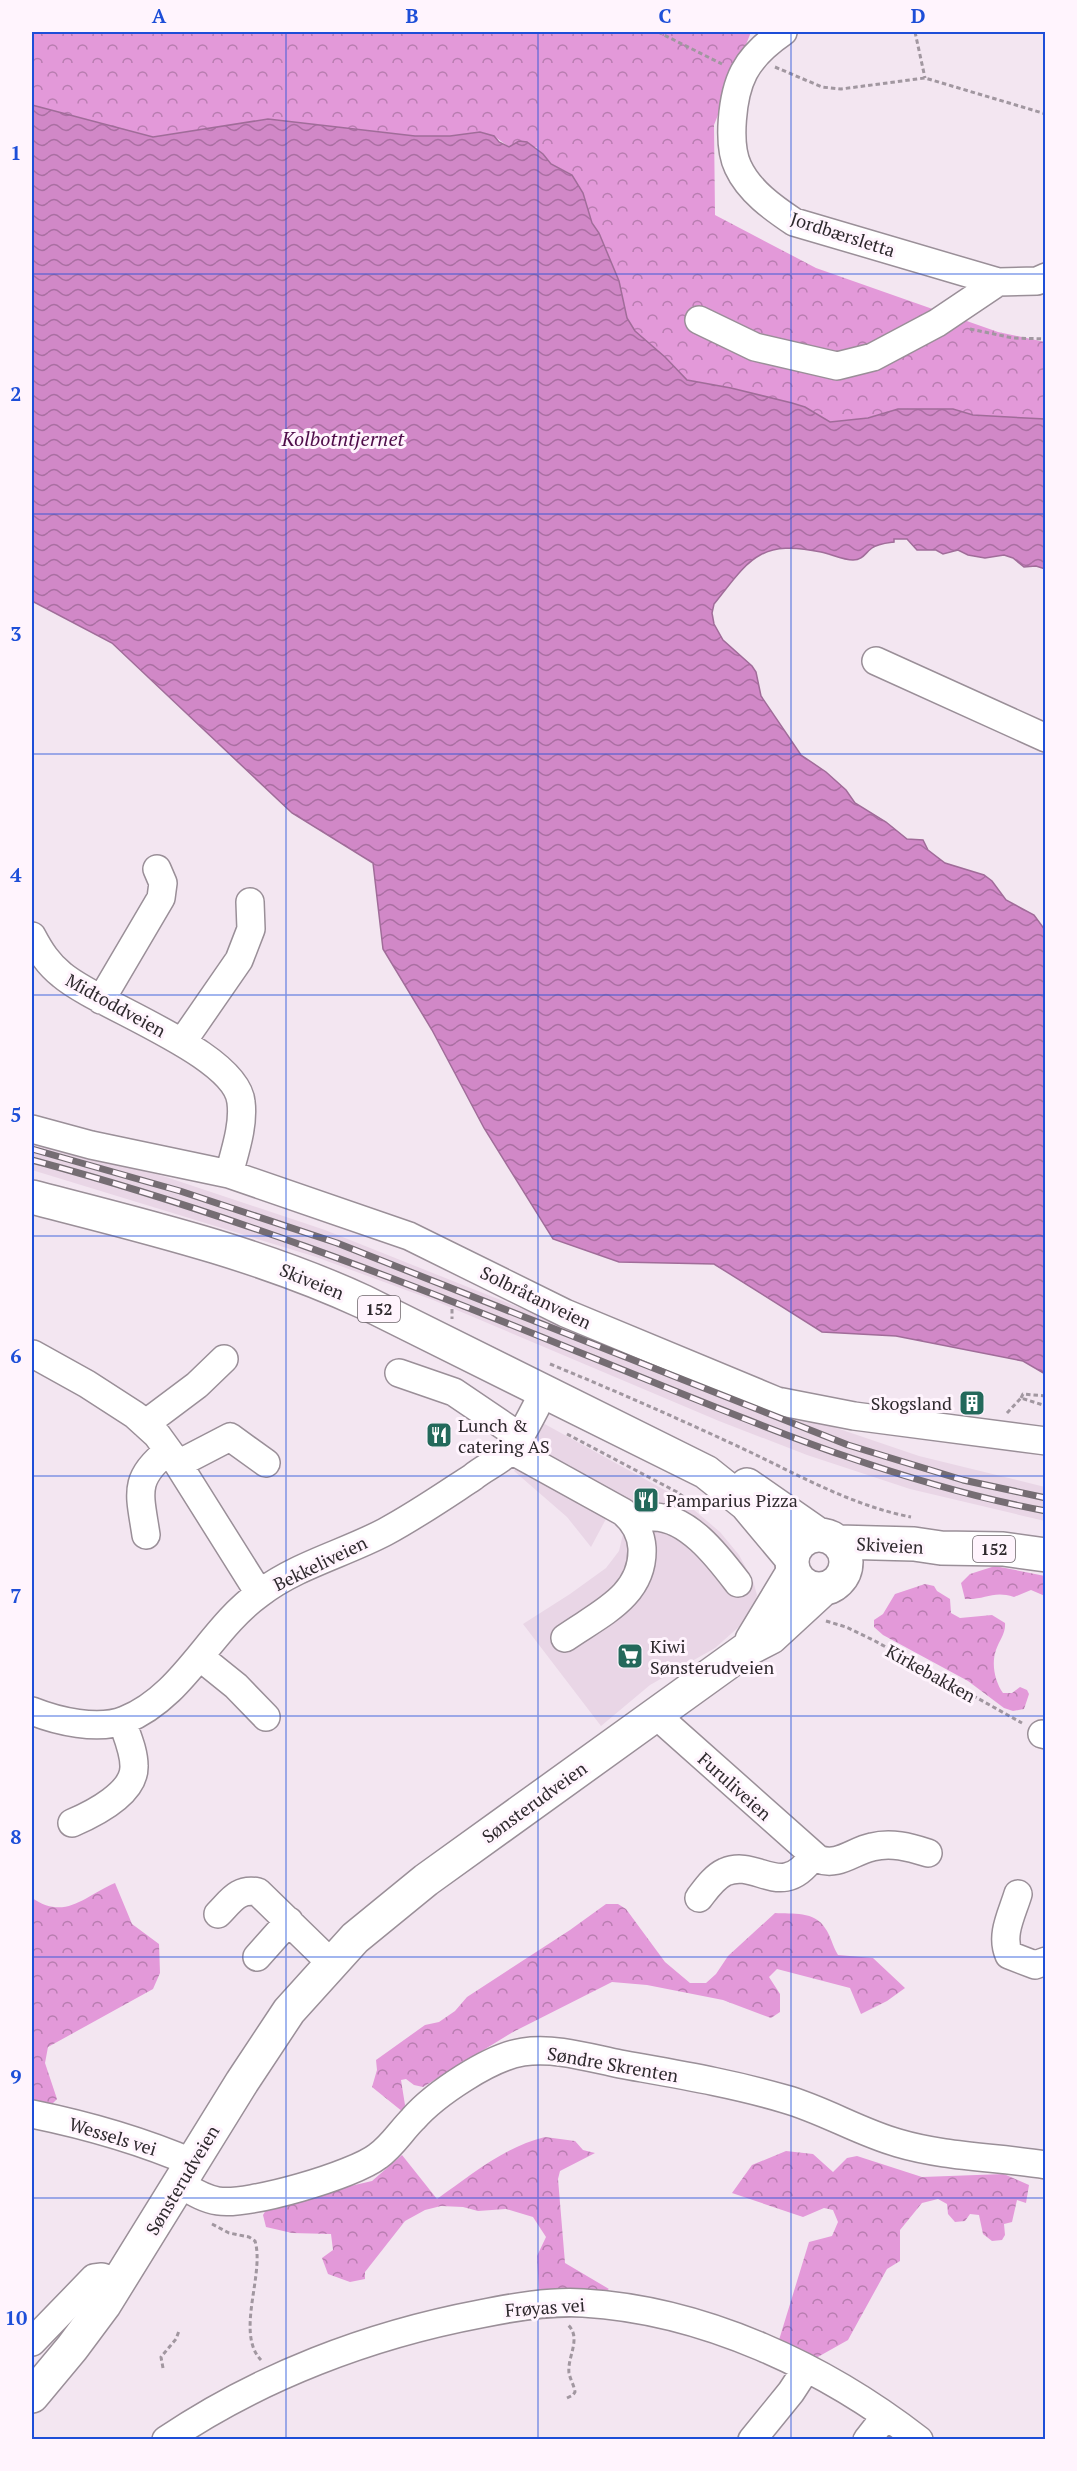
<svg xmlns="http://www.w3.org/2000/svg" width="1077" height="2471" font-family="'PT Serif',serif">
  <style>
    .built { fill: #e9d6e6 }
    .forest { fill: url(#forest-crowns) }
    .water { fill: url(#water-waves); stroke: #a06c99; stroke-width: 1.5 }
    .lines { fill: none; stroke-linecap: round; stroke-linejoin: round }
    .minor-casing { stroke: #9a8f98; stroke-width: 30 }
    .major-casing { stroke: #9a8f98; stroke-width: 36 }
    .path { stroke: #a197a0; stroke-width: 3; stroke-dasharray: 4.5 3; stroke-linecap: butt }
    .minor { stroke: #fff; stroke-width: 27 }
    .major { stroke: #fff; stroke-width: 33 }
    .rail-casing { stroke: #756d73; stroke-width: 7 }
    .rail { stroke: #fff4fd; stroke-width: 4.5; stroke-dasharray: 14; stroke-linecap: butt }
    .grid { fill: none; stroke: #1d4ed8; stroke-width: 1.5; stroke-opacity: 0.55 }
    .labels { text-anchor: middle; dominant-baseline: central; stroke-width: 6; stroke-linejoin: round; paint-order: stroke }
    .shield { fill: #fff4fd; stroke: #6d666b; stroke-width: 1.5 }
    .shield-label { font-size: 16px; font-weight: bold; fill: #2e292d }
    .street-label { font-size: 18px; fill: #2e292d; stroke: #fff4fd }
    .poi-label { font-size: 18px; fill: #2e292d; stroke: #fff4fd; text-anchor: start }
    .water-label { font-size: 20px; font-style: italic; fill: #4e0c49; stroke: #fff4fd }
    .neatline { fill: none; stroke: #1d4ed8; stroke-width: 2 }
    .grid-label { font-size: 20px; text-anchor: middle; font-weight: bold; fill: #1d4ed8 }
  </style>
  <defs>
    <pattern id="forest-crowns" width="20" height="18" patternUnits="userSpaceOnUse" patternTransform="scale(1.5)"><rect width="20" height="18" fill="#e399d9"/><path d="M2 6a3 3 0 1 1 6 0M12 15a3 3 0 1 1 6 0" fill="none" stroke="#b87db0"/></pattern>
    <pattern id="water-waves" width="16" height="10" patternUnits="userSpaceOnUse" patternTransform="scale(1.5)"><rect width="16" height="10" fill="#d188c7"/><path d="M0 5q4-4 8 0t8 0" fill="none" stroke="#aa6fa2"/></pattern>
  </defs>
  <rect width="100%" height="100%" fill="#f3e6f1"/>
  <path class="built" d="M 32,1141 L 166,1177 L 325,1230 L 736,1394 L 919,1456 L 1045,1487 L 1045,1521 L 910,1489 L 807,1455 L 719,1421 L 433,1300 L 316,1257 L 32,1170 Z
    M 541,1422 L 681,1499 L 720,1532 L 739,1555 L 753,1581 L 757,1595 L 752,1610 L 740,1626 L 715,1648 L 650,1685 L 601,1726 L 523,1624 L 570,1594 L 606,1568 L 619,1551 L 623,1534 L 621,1525 L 607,1517 L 591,1547 L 567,1517 L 514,1471 L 530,1447 Z"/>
  <path class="forest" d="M 32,32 L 751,32 L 714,125 L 715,215 L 816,268 L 998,332 L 1045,342 L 1045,419 L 973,415 L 946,409 L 915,411 L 898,409 L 868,418 L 830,422 L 805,407 L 792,403 L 731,388 L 687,380 L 665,357 L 635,331 L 627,318 L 619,281 L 599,233 L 592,223 L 583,193 L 569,173 L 551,164 L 536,147 L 509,147 L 494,136 L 480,132 L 450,136 L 415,136 L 268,119 L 153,137 L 32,105 Z
    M 995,1566 L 1045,1576 L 1045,1596 L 1031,1590 L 1014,1597 C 993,1590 986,1600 965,1599 L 961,1583 L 970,1574 Z
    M 925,1584 L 934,1586 L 937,1591 L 950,1599 L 951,1613 L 960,1618 L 992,1615 L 1005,1623 C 1006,1633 999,1641 996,1650 C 991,1664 995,1682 1003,1693 L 1012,1693 L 1020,1687 L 1027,1690 L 1029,1694 L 1024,1709 L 1013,1711 L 1004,1708 L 968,1681 L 883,1635 L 874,1627 L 874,1620 L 883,1614 L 895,1594 Z
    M 115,1883 L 132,1924 L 159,1944 L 160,1973 L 153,1989 L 48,2047 L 45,2063 L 57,2099 L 51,2105 L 32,2103 L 32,1898 C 66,1921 84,1896 115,1883 Z
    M 606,1904 L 618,1904 L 626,1909 L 665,1962 L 690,1983 L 706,1983 L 716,1974 L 728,1956 L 775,1913 C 792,1914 815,1911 825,1928 C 831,1936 832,1945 838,1955 L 873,1958 L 905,1988 L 887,2001 L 861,2014 L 850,1988 L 777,1969 L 769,1977 L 780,1994 L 780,2012 L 771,2018 L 723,2000 L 647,1985 L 612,1982 L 513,2032 L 423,2087 L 414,2085 L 406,2079 L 401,2080 L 405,2105 L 403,2112 L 372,2087 L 377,2070 L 376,2060 L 425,2025 L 439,2022 L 455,2011 L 467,1997 L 570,1930 Z
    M 545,2137 L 575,2141 L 583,2150 L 595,2153 L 560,2171 L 558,2179 L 565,2263 L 609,2289 L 602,2294 L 539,2290 L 537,2256 L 546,2237 L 533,2217 L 506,2209 L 478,2211 L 463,2207 L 441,2206 L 425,2210 L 405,2221 L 365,2272 L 365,2279 L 350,2282 L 328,2274 L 322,2258 L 333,2250 L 331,2234 L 292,2233 L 266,2227 L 263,2215 L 269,2205 L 372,2181 L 402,2155 L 437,2199 C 471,2175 504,2147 545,2137 Z
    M 786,2151 L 813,2154 L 833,2172 L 847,2158 L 857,2156 L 922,2177 L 1004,2174 L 1029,2185 L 1026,2203 L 1017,2200 L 1012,2222 L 1004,2224 L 1005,2235 L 1002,2240 L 992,2241 L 983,2234 L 979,2215 L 970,2214 L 965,2221 L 955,2222 L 948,2214 L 947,2204 L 938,2199 L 922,2203 L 900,2230 L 900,2261 L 887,2269 L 848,2340 L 816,2358 L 779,2340 L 809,2242 L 832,2236 L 838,2222 L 833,2210 L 824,2208 L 803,2217 L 732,2193 L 752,2165 Z"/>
  <path class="water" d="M 32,105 L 153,137 L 268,119 L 415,136 L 450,136 L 480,132 L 494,136 L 499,142 L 509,147 L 519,141 L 527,142 L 543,154 L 551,164 L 572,175 L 583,193 L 592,223 L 599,233 L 619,281 L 627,318 L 635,331 L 665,357 L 687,380 L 731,388 L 792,403 L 805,407 L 830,422 L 868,418 L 898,409 L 953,409 L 973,415 L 1045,419 L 1045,569 L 1036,566 L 1024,567 L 1013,558 L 1004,555 L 985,558 L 968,555 L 958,550 L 943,554 L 936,550 L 917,550 L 907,539 L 894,539 L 894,542 C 887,543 877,544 872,548 C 865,553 863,560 853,560 C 843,560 831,554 821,552 C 759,539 749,560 714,604 L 712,613 L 714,624 L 723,640 L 752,666 L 756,672 L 761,696 L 801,755 L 826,772 L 846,790 L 855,803 L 886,822 L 907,839 L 923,840 L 928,850 L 945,863 L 984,875 L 992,881 L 1006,900 L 1034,915 L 1045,930 L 1045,1374 L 1023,1361 L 896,1336 L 822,1332 L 714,1264 L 619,1262 L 553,1239 L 484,1128 L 432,1030 L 383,949 L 373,863 L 292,813 L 112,643 L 32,601 Z"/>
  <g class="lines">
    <g class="minor-casing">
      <path id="minor" d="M 783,32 C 767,43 753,55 744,72 C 732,95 727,144 738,167 C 749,191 773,208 794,222 L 998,282 L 1037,281 L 1046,277
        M 699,320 L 755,347 L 837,366 L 873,357 L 937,323 L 998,282
        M 876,661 L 1046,738
        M 32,936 C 40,951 48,964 62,975 C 98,1006 236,1053 241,1102 C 244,1125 235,1151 229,1174
        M 101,1000 L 161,898 L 163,883 L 157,869
        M 183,1041 L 239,960 L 251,929 L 250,902
        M 32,1129 L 91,1145 L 229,1174 L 409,1236 L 565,1313 L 777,1401 L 854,1416 L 1046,1441
        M 33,1354 L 87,1384 L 135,1415 L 157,1435 L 178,1464 L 259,1593
        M 399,1373 L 454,1392 L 519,1436
        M 145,1424 L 197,1385 L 224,1359
        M 511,1450 L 623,1512 C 634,1521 641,1534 642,1548 C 644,1596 599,1614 565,1638
        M 178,1464 L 230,1437 L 266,1463
        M 633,1522 C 639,1520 645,1518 651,1517 C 687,1515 719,1558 738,1583
        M 146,1535 C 140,1494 132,1479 168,1451
        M 200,1657 L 236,1686 L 266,1717
        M 32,1711 C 57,1721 98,1731 125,1720 C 184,1696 209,1630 259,1594 C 297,1565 343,1554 385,1532 C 415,1516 444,1496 473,1477 C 484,1468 500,1461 510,1451 C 520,1441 536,1406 544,1392
        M 656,1715 L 818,1859 C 838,1867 853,1851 872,1847 C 891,1842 909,1847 928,1853
        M 1042,1734 L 1046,1735
        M 72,1823 C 93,1814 135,1793 134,1766 C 134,1751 127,1736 122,1721
        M 1018,1894 C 1012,1914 1000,1935 1009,1955 L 1035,1965 L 1046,1961
        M 699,1898 C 706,1889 714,1877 725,1872 C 758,1858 781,1902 813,1856
        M 218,1914 C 231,1901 238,1888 258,1892 L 331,1963
        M 257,1957 L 289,1921
        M 32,2114 C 86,2125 142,2141 193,2163
        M 180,2184 C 192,2191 204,2199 218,2201 C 248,2206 354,2175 378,2156 C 392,2146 401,2131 413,2119 C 435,2094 490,2057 523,2052 C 555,2047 590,2058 620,2064 C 675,2074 731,2083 785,2099 C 824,2110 859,2132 898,2143 C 945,2157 997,2157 1046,2165
        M 32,2342 L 94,2278 L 102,2277 L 119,2283
        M 166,2440 C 259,2377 369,2335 480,2314 C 514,2307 549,2301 583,2303 C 704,2310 825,2367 919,2440
        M 752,2440 L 791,2392 L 806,2369
        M 867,2440 L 885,2417"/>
    </g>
    <g class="major-casing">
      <path id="major" d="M 32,1197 C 144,1226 258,1253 364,1302 L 706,1472 L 746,1504 L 792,1559
        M 747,1485 L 819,1535
        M792 1562a27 27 0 1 1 54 0a27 27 0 1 1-54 0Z
        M 838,1542 L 914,1544 L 941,1548 L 1003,1549 L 1046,1555
        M 752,1640 L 793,1572
        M 32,2396 L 72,2348 L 104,2305 L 242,2082 L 289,2011 L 355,1938 L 426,1880 L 744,1651 L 771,1637 L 822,1590"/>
    </g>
    <path class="path" d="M 658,32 L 722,64
      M 915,32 L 925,78
      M 775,67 L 822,87 L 841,89 L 925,78 L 1046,114
      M 970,329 L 1013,338 L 1046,339
      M 452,1309 L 452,1319
      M 550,1364 C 618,1392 684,1421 750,1452 C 802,1477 854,1506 911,1517
      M 1021,1398 L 1023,1394 L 1046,1396
      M 1007,1413 L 1021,1398 L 1046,1406
      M 567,1434 L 677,1492 L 700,1509
      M 826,1621 L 846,1627 L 875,1641 L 1022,1723
      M 212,2224 L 229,2233 L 249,2237 L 255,2241 C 265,2274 235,2333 261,2360
      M 163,2368 L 161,2357 L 176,2339 L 179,2331
      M 567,2398 L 573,2395 L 575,2392 C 574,2385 570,2379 569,2373 C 567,2357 582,2338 568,2325"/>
    <use href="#minor" class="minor"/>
    <use href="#major" class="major"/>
    <g class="rail-casing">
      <path id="rail" d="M 32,1149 L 180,1191 L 337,1243 L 848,1445 L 963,1480 L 1046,1498
        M 32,1160 C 218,1210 397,1278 576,1351 C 729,1412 883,1481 1046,1511"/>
    </g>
    <use href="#rail" class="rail"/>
  </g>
  <path class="grid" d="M 286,32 L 286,2440M 538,32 L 538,2440M 791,32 L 791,2440M 32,274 L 1046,274M 32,514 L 1046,514M 32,754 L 1046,754M 32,995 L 1046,995M 32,1236 L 1046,1236M 32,1476 L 1046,1476M 32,1716 L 1046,1716M 32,1957 L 1046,1957M 32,2198 L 1046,2198"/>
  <defs>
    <g id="building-square" transform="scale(1.35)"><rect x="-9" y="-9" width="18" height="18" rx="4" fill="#23695b" stroke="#fff4fd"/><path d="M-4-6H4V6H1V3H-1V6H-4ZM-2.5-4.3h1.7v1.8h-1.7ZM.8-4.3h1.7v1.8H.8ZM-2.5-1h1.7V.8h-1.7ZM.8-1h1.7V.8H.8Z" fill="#fff"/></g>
    <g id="restaurant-square" transform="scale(1.35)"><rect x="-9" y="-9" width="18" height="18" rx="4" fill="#23695b" stroke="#fff4fd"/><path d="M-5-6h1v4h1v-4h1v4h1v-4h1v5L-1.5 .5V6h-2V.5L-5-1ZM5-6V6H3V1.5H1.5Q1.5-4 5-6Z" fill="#fff"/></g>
    <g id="supermarket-square" transform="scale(1.35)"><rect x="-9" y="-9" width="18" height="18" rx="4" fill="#23695b" stroke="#fff4fd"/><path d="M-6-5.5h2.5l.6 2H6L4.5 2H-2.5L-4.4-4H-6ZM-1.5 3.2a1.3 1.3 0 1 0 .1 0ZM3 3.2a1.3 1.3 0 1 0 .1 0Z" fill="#fff"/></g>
  </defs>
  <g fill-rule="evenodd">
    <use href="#building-square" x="972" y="1403"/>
    <use href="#restaurant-square" x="439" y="1435"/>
    <use href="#restaurant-square" x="646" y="1500"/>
    <use href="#supermarket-square" x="630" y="1656"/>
  </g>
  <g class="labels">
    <g class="shield">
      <rect x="358" y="1296" width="42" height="26" rx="4.5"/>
      <rect x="973" y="1536" width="42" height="26" rx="4.5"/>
    </g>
    <g class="shield-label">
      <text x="379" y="1309">152</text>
      <text x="994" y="1549">152</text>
    </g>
    <g class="street-label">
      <text transform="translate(843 234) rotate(18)">Jordbærsletta</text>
      <text transform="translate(116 1005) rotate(29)">Midtoddveien</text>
      <text transform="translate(312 1281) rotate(22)">Skiveien</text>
      <text transform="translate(536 1297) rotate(26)">Solbråtanveien</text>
      <text transform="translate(890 1545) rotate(3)">Skiveien</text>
      <text transform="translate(320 1563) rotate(-26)">Bekkeliveien</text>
      <text transform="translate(931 1673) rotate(29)">Kirkebakken</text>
      <text transform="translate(735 1786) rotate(42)">Furuliveien</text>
      <text transform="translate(534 1802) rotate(-36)">Sønsterudveien</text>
      <text transform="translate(613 2064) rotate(10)">Søndre Skrenten</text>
      <text transform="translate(113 2136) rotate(17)">Wessels vei</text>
      <text transform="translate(182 2180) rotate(-59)">Sønsterudveien</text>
      <text transform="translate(545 2307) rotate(-4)">Frøyas vei</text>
    </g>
    <g class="poi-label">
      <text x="952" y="1403" text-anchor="end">Skogsland</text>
      <text x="458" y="1425">Lunch &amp;<tspan x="458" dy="21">catering AS</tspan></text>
      <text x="666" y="1500">Pamparius Pizza</text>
      <text x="650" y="1646">Kiwi<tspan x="650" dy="21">Sønsterudveien</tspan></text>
    </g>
    <g class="water-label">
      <text x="343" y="438">Kolbotntjernet</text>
    </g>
  </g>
  <rect width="1077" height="2471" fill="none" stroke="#fff4fd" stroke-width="66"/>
  <rect x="33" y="33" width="1011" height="2405" class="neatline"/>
  <g class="grid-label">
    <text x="159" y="23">A</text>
    <text x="412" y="23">B</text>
    <text x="665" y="23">C</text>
    <text x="918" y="23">D</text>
    <text x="16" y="160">1</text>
    <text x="16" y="401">2</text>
    <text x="16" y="641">3</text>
    <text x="16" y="882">4</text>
    <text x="16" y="1122">5</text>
    <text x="16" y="1363">6</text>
    <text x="16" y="1603">7</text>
    <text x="16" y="1844">8</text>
    <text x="16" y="2084">9</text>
    <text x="16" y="2325">10</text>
  </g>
</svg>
